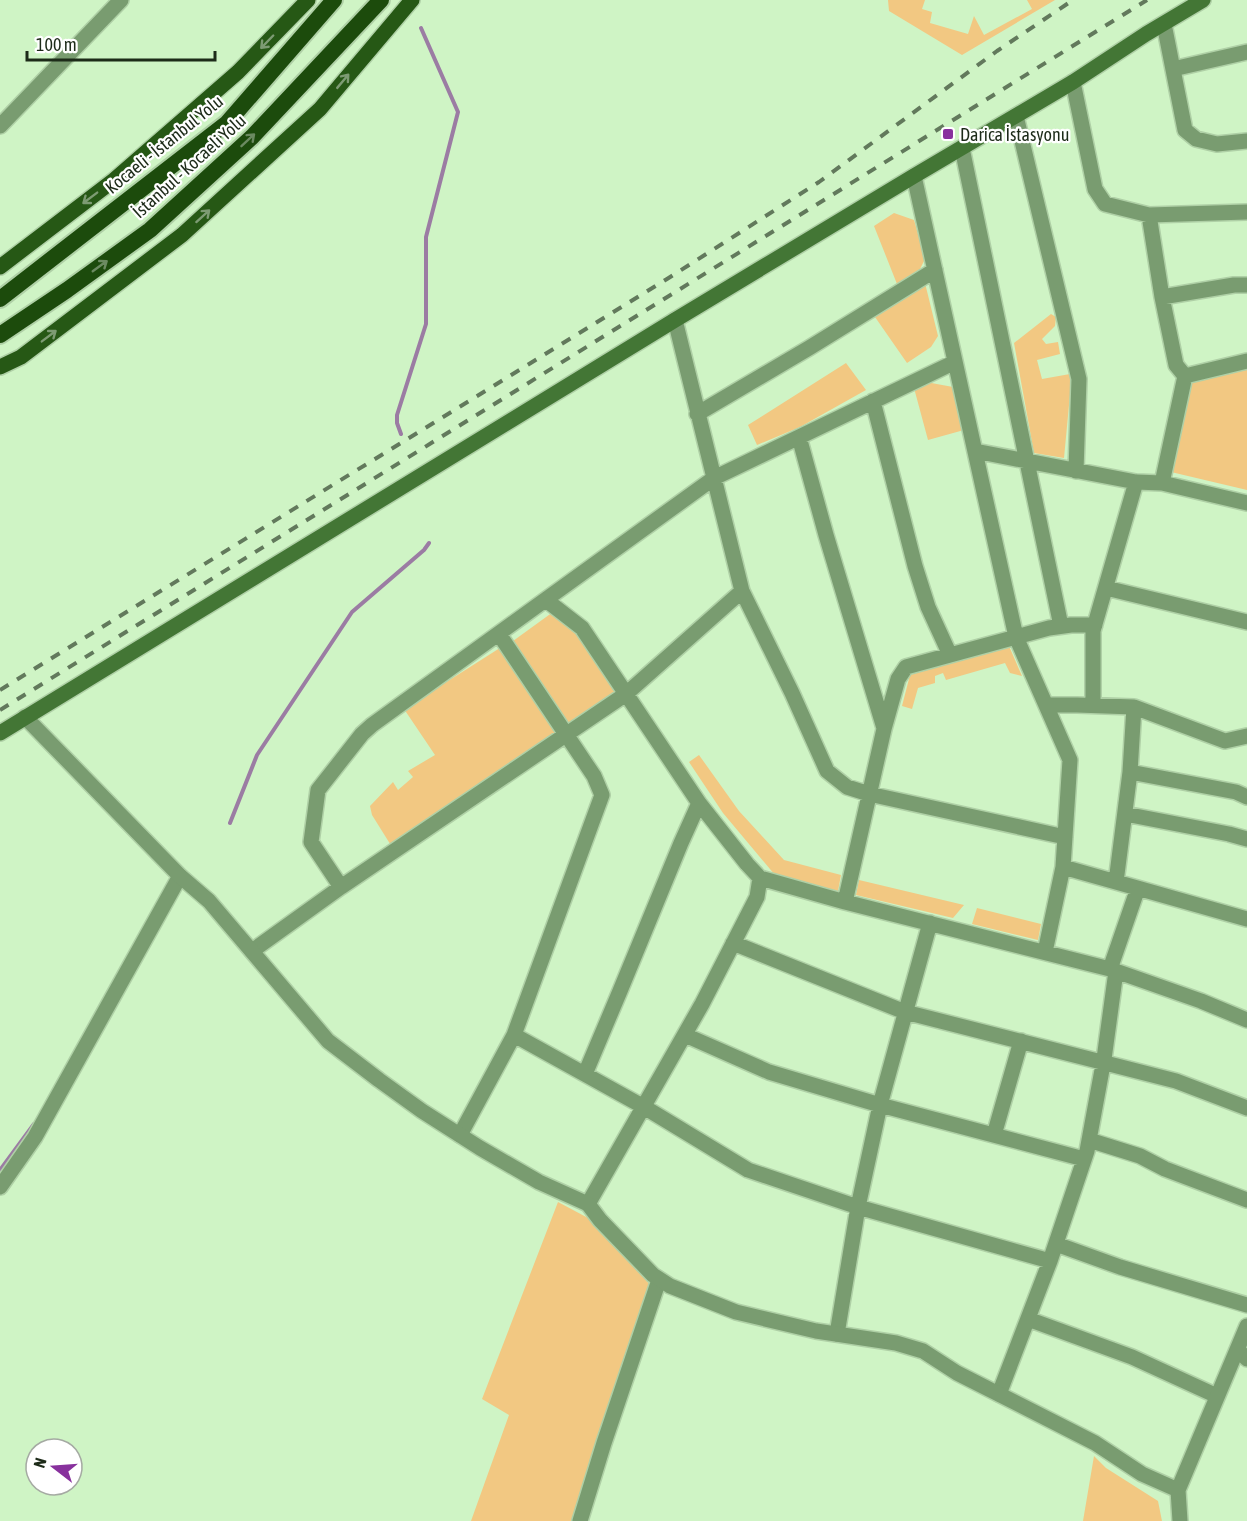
<svg xmlns="http://www.w3.org/2000/svg" width="1247" height="1521" font-family="'Asap Condensed',sans-serif">
  <style>
    .green { fill: #f2c882 }
    .lines { fill: none; stroke-linecap: round; stroke-linejoin: round }
    .stream { stroke: #9b7ca3; stroke-width: 4 }
    .minor-casing { stroke: #afd0a6; stroke-width: 18 }
    .tertiary-casing { stroke: #afd0a6; stroke-width: 18 }
    .secondary-casing { stroke: #afd0a6; stroke-width: 18 }
    .primary-casing { stroke: #afd0a6; stroke-width: 18 }
    .trunk-casing { stroke: #afd0a6; stroke-width: 20 }
    .minor { stroke: #799c70; stroke-width: 15 }
    .tertiary { stroke: #799c70; stroke-width: 15 }
    .secondary { stroke: #437635; stroke-width: 15 }
    .primary { stroke: #265815; stroke-width: 15 }
    .trunk { stroke: #1c4b0c; stroke-width: 16 }
    .rail { stroke: #62795c; stroke-width: 4; stroke-dasharray: 10 10; stroke-linecap: butt }
    .oneway { stroke: #7d9b73 }
    .oneway2 { stroke: #6b8a61 }
    .poi-dot { fill: #88319d; stroke: #fff; stroke-width: 2 }
    .labels { text-anchor: middle; dominant-baseline: central; stroke-width: 4.5; stroke-linejoin: round; paint-order: stroke }
    .poi-label { font-size: 18px; fill: #1d2b19; stroke: #fff; text-anchor: start }
    .street-label { font-size: 18px; fill: #1d2b19; stroke: #fff }
  </style>
  <rect width="100%" height="100%" fill="#cff4c5"/>
  <path class="green" d="M 888,0 L 925,0 L 922,9 L 932,12 L 930,23 L 968,34 L 974,16 L 984,35 L 1032,9 L 1027,0 L 1055,0 L 962,55 L 889,11 Z
    M 894,213 L 914,220 L 925,259 L 920,269 L 897,284 L 874,226 Z
    M 925,283 L 938,336 L 931,347 L 907,363 L 875,317 Z
    M 1051,314 L 1056,317 L 1055,326 L 1042,339 L 1046,344 L 1058,342 L 1060,354 L 1037,360 L 1042,379 L 1070,374 L 1071,384 L 1064,458 L 1034,453 L 1014,343 Z
    M 846,363 L 866,390 L 800,427 L 757,445 L 748,425 Z
    M 1247,368 L 1247,490 L 1171,472 L 1192,382 Z
    M 926,382 L 953,387 L 964,430 L 928,440 L 914,388 Z
    M 553,612 L 573,630 L 618,692 L 567,725 L 513,641 Z
    M 503,646 L 560,732 L 392,847 L 372,815 L 370,806 L 393,782 L 398,790 L 413,777 L 408,771 L 435,755 L 404,709 Z
    M 1009,646 L 1022,676 L 1010,673 L 1005,663 L 946,680 L 943,673 L 935,676 L 935,683 L 918,688 L 912,709 L 902,706 L 910,675 Z
    M 699,755 L 739,811 L 784,860 L 841,875 L 838,891 L 775,875 L 723,813 L 689,762 Z
    M 859,880 L 964,905 L 953,918 L 856,895 Z
    M 977,908 L 1041,924 L 1038,940 L 972,924 Z
    M 558,1202 L 590,1219 L 652,1287 L 575,1521 L 471,1521 L 509,1415 L 482,1399 Z
    M 1094,1456 L 1106,1468 L 1158,1501 L 1162,1521 L 1083,1521 Z"/>
  <g class="lines">
    <path class="stream" d="M 401,434 L 397,423 L 397,415 L 426,324 L 426,237 L 458,112 L 421,28
      M 230,823 L 257,755 L 352,612 L 424,550 L 429,543
      M 0,1170 L 34,1124"/>
    <g class="minor-casing">
      <path id="minor" d="M 1164,24 L 1185,130 L 1196,139 L 1217,144 L 1247,141
        M 1173,69 L 1247,52
        M 1073,82 L 1095,189 L 1105,204 L 1149,215 L 1247,212
        M 1016,116 L 1079,379 L 1076,471
        M 0,126 L 121,0
        M 962,148 L 1061,626
        M 914,176 L 1016,637 L 1070,760 L 1063,867 L 1045,952
        M 1149,215 L 1162,297 L 1176,365 L 1185,376 L 1162,483
        M 1162,297 L 1234,285 L 1247,285
        M 675,320 L 742,591 L 792,693 L 827,771 L 847,787 L 869,794 L 1065,837
        M 1185,376 L 1247,361
        M 873,401 L 915,566 L 928,607 L 950,655
        M 697,414 L 809,348 L 935,270
        M 799,437 L 826,535 L 884,728
        M 975,451 L 1136,482 L 1162,483 L 1247,503
        M 1106,588 L 1247,622
        M 546,600 L 582,628 L 699,803 L 747,864 L 760,878 L 845,902 L 1110,969 L 1201,1001 L 1247,1020
        M 1046,705 L 1077,705 L 1134,707 L 1130,772 L 1116,882
        M 1093,705 L 1093,631 L 1136,482
        M 1134,707 L 1225,741 L 1247,736
        M 1130,772 L 1236,792 L 1247,797
        M 1125,814 L 1229,834 L 1247,839
        M 1063,867 L 1247,919
        M 341,887 L 311,842 L 318,790 L 362,734 L 372,725 L 714,478 L 955,362
        M 845,902 L 884,729 L 898,679 L 906,667 L 1049,628 L 1071,625 L 1095,625
        M 733,943 L 905,1012 L 1176,1081 L 1247,1108
        M 252,951 L 341,887 L 626,694 L 742,591
        M 1110,969 L 1138,888
        M 514,1035 L 644,1107 L 748,1170 L 858,1207 L 1050,1261 L 999,1394
        M 685,1035 L 769,1072 L 880,1105 L 1084,1159
        M 585,1074 L 620,991 L 681,843 L 699,803
        M 460,1135 L 514,1035 L 602,795 L 594,776 L 499,634
        M 994,1135 L 1021,1041
        M 1089,1140 L 1140,1156 L 1165,1169 L 1247,1200
        M 0,1187 L 35,1137 L 180,876
        M 588,1204 L 702,1004 L 757,897 L 760,878
        M 1056,1244 L 1120,1267 L 1247,1305
        M 1050,1261 L 1087,1151 L 1104,1059 L 1116,971
        M 1028,1319 L 1132,1357 L 1217,1396
        M 837,1334 L 858,1207 L 880,1105 L 930,923
        M 1238,1350 L 1247,1359
        M 580,1521 L 604,1443 L 659,1280"/>
    </g>
    <g class="tertiary-casing">
      <path id="tertiary" d="M 25,717 L 180,876 L 209,901 L 328,1041 L 379,1080 L 422,1111 L 480,1148 L 539,1182 L 588,1204 L 600,1220 L 653,1275 L 670,1286 L 736,1312 L 816,1331 L 896,1343 L 923,1351 L 957,1373 L 1095,1443 L 1142,1474 L 1178,1490
        M 1180,1521 L 1178,1490 L 1247,1326"/>
    </g>
    <g class="secondary-casing">
      <path id="secondary" d="M 0,733 L 675,320 L 914,176 L 1073,82 L 1146,34 L 1203,0"/>
    </g>
    <g class="primary-casing">
      <path id="primary" d="M 0,267 L 114,180 L 238,72 L 308,0
        M 0,367 L 21,357 L 182,235 L 320,109 L 412,0"/>
    </g>
    <g class="trunk-casing">
      <path id="trunk" d="M 0,299 L 227,123 L 334,0
        M 0,335 L 67,290 L 150,230 L 252,137 L 381,0"/>
    </g>
    <use href="#minor" class="minor"/>
    <use href="#tertiary" class="tertiary"/>
    <use href="#secondary" class="secondary"/>
    <use href="#primary" class="primary"/>
    <use href="#trunk" class="trunk"/>
    <path class="rail" d="M 0,690 L 667,279 L 819,182 L 997,51 L 1073,0
      M 0,710 L 1147,0"/>
  </g>
  <defs><path id="oneway-shaft" d="M-6 0H5M1.5-3L5.5 0L1.5 3" fill="none" stroke-width="1.6" stroke-linecap="round" stroke-linejoin="round" transform="scale(1.5)"/></defs>
  <g class="oneway">
    <use href="#oneway-shaft" transform="translate(267 42) rotate(134)"/>
    <use href="#oneway-shaft" transform="translate(343 81) rotate(-50)"/>
    <use href="#oneway-shaft" transform="translate(90 198) rotate(143)"/>
    <use href="#oneway-shaft" transform="translate(203 216) rotate(-42)"/>
    <use href="#oneway-shaft" transform="translate(49 336) rotate(-37)"/>
  </g>
  <g class="oneway2">
    <use href="#oneway-shaft" transform="translate(248 140) rotate(-43)"/>
    <use href="#oneway-shaft" transform="translate(100 266) rotate(-36)"/>
  </g>
  <rect class="poi-dot" x="942" y="128" width="12" height="12" rx="3"/>
  <g class="labels">
    <g class="poi-label">
      <text x="960" y="134">Darica İstasyonu</text>
    </g>
    <g class="street-label">
      <text transform="translate(164 144) rotate(-39)">Kocaeli - İstanbul Yolu</text>
      <text transform="translate(189 166) rotate(-42)">İstanbul - Kocaeli Yolu</text>
    </g>
  </g>
  <g transform="translate(54 1467) rotate(287)"><circle r="28" fill="#ffffff" stroke="#a5aaa3" stroke-width="1.5"/>
  <path d="M0-4.5L10 22L0 15L-10 22Z" fill="#88319d"/>
  <text y="-9" font-size="16" font-weight="bold" text-anchor="middle" fill="#1d2b19">N</text>
  </g>
  <path d="M27 51v9h188v-9" fill="none" stroke="#1d2b19" stroke-width="3"/>
  <text x="36" y="51" font-size="18" fill="#1d2b19" stroke="#ffffff" stroke-width="4.5" paint-order="stroke">100 m</text>
</svg>
